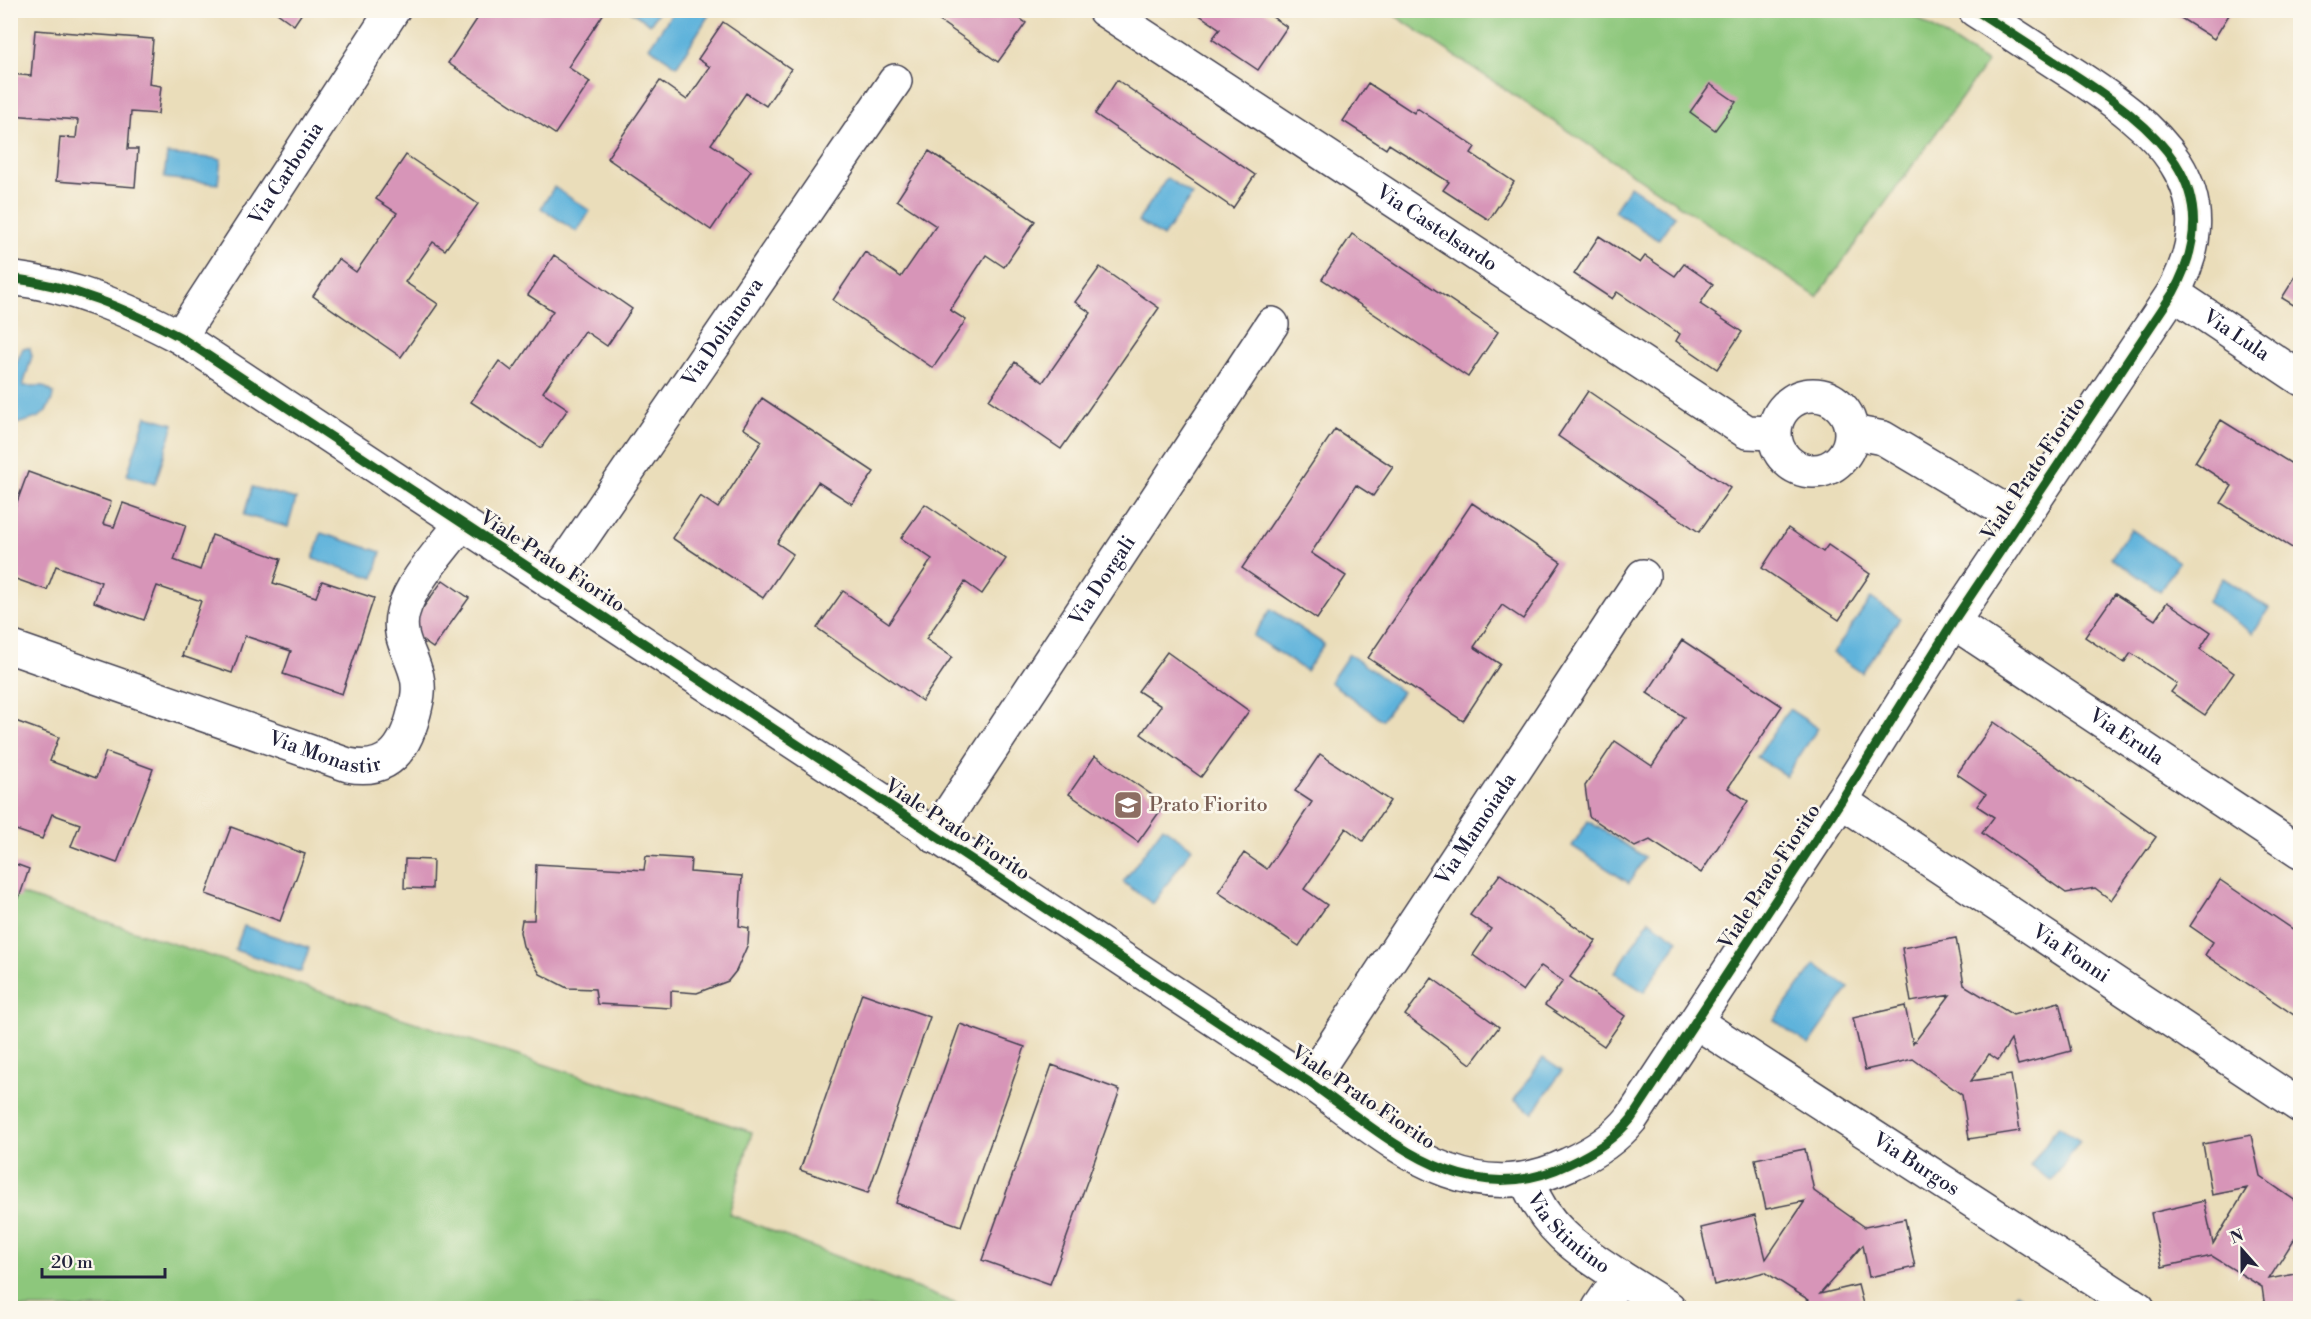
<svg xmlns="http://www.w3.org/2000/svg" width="2311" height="1319" font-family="'Libre Bodoni',serif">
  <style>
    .green { fill: #8dc77b; stroke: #58745b; stroke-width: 1.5 }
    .water { fill: #5fb3db; stroke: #406a8b; stroke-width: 1.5 }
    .building { fill: #d795b8 }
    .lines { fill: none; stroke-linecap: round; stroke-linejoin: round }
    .street-casing { stroke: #403e4e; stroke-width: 36 }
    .street { stroke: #fff; stroke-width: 33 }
    .cycleway-casing { stroke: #fbf7ec; stroke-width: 13 }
    .cycleway { stroke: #1b5e20; stroke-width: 9 }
    .labels { text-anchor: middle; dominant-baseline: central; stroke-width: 5; stroke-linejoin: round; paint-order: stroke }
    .street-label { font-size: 20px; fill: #22223b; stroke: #fbf7ec }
    .education-label { font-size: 20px; fill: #785e54; stroke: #fbf7ec; text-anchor: start }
  </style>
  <rect width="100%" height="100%" fill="#fbf7ec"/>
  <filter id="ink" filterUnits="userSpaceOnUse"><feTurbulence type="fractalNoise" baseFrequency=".0167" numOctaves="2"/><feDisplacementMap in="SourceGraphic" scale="12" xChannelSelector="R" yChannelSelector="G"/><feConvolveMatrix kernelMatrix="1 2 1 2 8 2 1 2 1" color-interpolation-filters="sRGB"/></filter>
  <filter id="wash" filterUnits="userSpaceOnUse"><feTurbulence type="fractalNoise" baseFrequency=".008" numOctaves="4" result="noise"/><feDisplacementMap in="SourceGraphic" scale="24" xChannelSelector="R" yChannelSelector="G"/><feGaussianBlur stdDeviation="1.35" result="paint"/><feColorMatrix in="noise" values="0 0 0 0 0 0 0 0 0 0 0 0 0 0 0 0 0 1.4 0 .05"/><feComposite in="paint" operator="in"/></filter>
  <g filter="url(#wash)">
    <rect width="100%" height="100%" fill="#eaddba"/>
    <path class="green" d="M 1388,11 L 1907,11 L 1987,63 L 1817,297 Z
      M 11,891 L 752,1132 L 729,1214 L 967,1308 L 11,1308 Z"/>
    <path class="water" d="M 712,10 L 677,66 L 649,47 L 674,11 Z
      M 630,11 L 659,11 L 650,24 Z
      M 167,154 L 221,159 L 218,184 L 164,178 Z
      M 1167,178 L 1192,195 L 1163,237 L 1138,221 Z
      M 1630,186 L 1675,216 L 1658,240 L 1614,211 Z
      M 554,187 L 590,211 L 577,232 L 541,208 Z
      M 23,348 L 30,348 L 32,356 L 23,386 L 43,386 L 54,393 C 47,420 35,419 11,425 L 11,375 Z
      M 146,416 L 174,424 L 155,484 L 127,475 Z
      M 252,487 L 296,499 L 288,527 L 244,515 Z
      M 2131,529 L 2179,562 L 2160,591 L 2111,558 Z
      M 321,533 L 381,552 L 374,578 L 313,559 Z
      M 2223,578 L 2269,608 L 2253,633 L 2207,602 Z
      M 1871,598 L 1900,618 L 1862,673 L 1833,653 Z
      M 1271,609 L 1324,644 L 1306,671 L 1253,636 Z
      M 1349,654 L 1402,692 L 1382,720 L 1330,682 Z
      M 1789,709 L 1818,728 L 1786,776 L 1757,757 Z
      M 1588,821 L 1645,857 L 1629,883 L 1572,846 Z
      M 1163,827 L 1192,848 L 1153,904 L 1123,882 Z
      M 1649,920 L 1678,940 L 1644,992 L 1615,973 Z
      M 244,926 L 309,948 L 301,972 L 235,950 Z
      M 1815,964 L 1849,988 L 1809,1045 L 1774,1020 Z
      M 1543,1058 L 1562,1071 L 1533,1113 L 1514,1100 Z
      M 2058,1126 L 2080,1141 L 2052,1181 L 2030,1166 Z
      M 2016,1293 L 2038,1308 L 2005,1308 Z"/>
    <g id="blocks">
      <path class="building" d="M 273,10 L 304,10 L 294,25 Z
        M 483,10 L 606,10 L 568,67 L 590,82 L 555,134 L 448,63 Z
        M 924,10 L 1008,10 L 1026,23 L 998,62 Z
        M 1192,10 L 1262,10 L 1287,27 L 1258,70 L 1212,39 L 1220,29 Z
        M 2168,10 L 2232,10 L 2214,39 Z
        M 723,22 L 791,69 L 766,106 L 746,93 L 711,144 L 751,171 L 711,230 L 607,158 L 660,81 L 687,100 L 710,67 L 698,59 Z
        M 35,30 L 153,39 L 149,84 L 161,86 L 158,114 L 131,112 L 128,149 L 138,149 L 135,187 L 56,181 L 60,137 L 76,138 L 78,120 L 10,115 L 10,74 L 31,76 Z
        M 1117,80 L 1255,175 L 1233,208 L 1095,114 Z
        M 1368,83 L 1414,113 L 1417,108 L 1475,147 L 1471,153 L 1514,182 L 1489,220 L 1443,190 L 1449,182 L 1389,144 L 1386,149 L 1343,121 Z
        M 1710,84 L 1736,102 L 1715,130 L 1690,112 Z
        M 929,151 L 1035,221 L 1004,267 L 986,255 L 950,310 L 966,320 L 933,368 L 833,300 L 865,252 L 901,277 L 936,226 L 897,200 Z
        M 406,155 L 478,204 L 445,250 L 433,242 L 405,282 L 438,304 L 401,357 L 313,296 L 338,259 L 356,272 L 397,213 L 376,199 Z
        M 1352,234 L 1498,332 L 1468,377 L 1322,279 Z
        M 1599,236 L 1640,263 L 1645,256 L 1675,276 L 1684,264 L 1713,284 L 1700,304 L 1742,332 L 1717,369 L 1676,341 L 1680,334 L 1617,292 L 1612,299 L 1574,274 Z
        M 554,255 L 632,309 L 607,346 L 585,331 L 543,392 L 568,409 L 541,448 L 471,402 L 499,361 L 512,371 L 553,311 L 528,295 Z
        M 1100,267 L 1159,308 L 1061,449 L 989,400 L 1015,362 L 1043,382 L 1091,313 L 1075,302 Z
        M 2300,269 L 2300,309 L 2282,298 Z
        M 1588,391 L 1730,488 L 1699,532 L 1558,436 Z
        M 762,398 L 874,472 L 852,504 L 818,482 L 777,543 L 793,554 L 763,598 L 672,538 L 700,496 L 718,508 L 762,441 L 743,428 Z
        M 2221,420 L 2300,469 L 2300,553 L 2221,503 L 2232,486 L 2195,462 Z
        M 1335,429 L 1393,467 L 1373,496 L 1356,485 L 1311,553 L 1346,576 L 1317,619 L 1242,568 Z
        M 28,472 L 111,502 L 103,524 L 114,527 L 123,503 L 186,525 L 174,560 L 200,570 L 212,535 L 281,559 L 273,583 L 316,597 L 322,581 L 374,598 L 342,694 L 283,674 L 291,651 L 245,636 L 232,673 L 182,656 L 201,601 L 157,586 L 144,620 L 94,602 L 101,582 L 56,566 L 47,590 L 10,577 L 10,521 Z
        M 1472,503 L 1561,562 L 1523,619 L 1502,605 L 1474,647 L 1500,664 L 1463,721 L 1368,658 Z
        M 925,504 L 1006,559 L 982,594 L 965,582 L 926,639 L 952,657 L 922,701 L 817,628 L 843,591 L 889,623 L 932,559 L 901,538 Z
        M 1788,528 L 1823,552 L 1828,545 L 1870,574 L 1839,620 L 1762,568 Z
        M 443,580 L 469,598 L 433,648 L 407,630 Z
        M 2115,594 L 2155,620 L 2167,602 L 2211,632 L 2200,649 L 2234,673 L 2205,715 L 2171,692 L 2177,684 L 2131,653 L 2124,663 L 2085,637 Z
        M 1682,640 L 1782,706 L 1728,788 L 1748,801 L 1701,873 L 1650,840 L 1635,847 L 1589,816 L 1585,786 L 1615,741 L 1652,766 L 1684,717 L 1647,693 Z
        M 1167,652 L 1249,711 L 1201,777 L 1141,734 L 1161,706 L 1138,691 Z
        M 10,719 L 59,737 L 50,761 L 96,778 L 106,752 L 153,769 L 117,863 L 71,846 L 80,824 L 52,814 L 42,839 L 10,828 Z
        M 1994,722 L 2156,837 L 2111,900 L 2095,888 L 2066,893 L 1982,833 L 1994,817 L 1977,806 L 1986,794 L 1957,774 Z
        M 1320,754 L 1390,801 L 1363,841 L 1346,828 L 1304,889 L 1327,905 L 1299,946 L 1218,892 L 1244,853 L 1267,869 L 1312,802 L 1295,791 Z
        M 1095,756 L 1165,804 L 1138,842 L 1069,794 Z
        M 231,827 L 305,854 L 280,921 L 206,894 Z
        M 646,856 L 691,859 L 690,872 L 742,876 L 739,926 L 749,928 L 748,944 L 736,971 L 728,981 L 697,993 L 671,991 L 671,1008 L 597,1004 L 595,989 L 567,988 L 540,974 L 523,946 L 520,932 L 522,920 L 534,920 L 536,864 L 644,870 Z
        M 405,859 L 433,860 L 432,889 L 404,888 Z
        M 10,862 L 29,869 L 19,898 L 10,895 Z
        M 1500,874 L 1596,941 L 1570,977 L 1625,1016 L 1604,1046 L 1545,1005 L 1563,981 L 1541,966 L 1523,991 L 1473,955 L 1491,929 L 1470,915 Z
        M 2220,880 L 2300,934 L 2300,1019 L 2205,955 L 2213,942 L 2190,926 Z
        M 1956,938 L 1964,985 L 2013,1015 L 2059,1002 L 2071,1051 L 2018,1065 L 2011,1040 L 1998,1060 L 1989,1054 L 1971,1081 L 2011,1075 L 2020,1131 L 1969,1139 L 1962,1095 L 1913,1059 L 1865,1070 L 1853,1018 L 1905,1006 L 1913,1044 L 1950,995 L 1911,1002 L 1902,948 Z
        M 1432,978 L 1499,1027 L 1471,1064 L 1405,1015 Z
        M 862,993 L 930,1017 L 868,1193 L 800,1170 Z
        M 960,1024 L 1025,1047 L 961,1226 L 896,1203 Z
        M 1052,1065 L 1120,1090 L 1050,1284 L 982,1260 Z
        M 2251,1135 L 2260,1176 L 2300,1204 L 2300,1230 L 2269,1279 L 2300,1273 L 2300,1308 L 2265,1308 L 2262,1287 L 2212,1256 L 2162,1267 L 2151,1213 L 2204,1201 L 2213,1244 L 2247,1188 L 2212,1195 L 2203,1144 Z
        M 1805,1149 L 1814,1191 L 1865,1227 L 1905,1219 L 1915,1267 L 1869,1277 L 1863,1245 L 1820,1294 L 1858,1285 L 1864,1308 L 1811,1308 L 1809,1300 L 1765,1272 L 1714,1285 L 1701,1228 L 1755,1215 L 1766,1259 L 1805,1201 L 1766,1209 L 1755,1159 Z"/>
    </g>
  </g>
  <g filter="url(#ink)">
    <use href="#blocks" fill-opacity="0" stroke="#403e4e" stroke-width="1.5"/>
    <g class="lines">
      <g class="street-casing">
        <g id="street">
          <path id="s1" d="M 1104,10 L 1747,432 L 1774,433"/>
          <path d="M 10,278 C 73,286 125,308 180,337 L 1309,1082 C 1389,1138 1465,1215 1569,1164 C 1593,1153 1614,1140 1631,1119 L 1841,801 L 1953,622 L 2173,293 C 2232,186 2154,126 2072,73 C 2040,52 2008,31 1975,10"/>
          <path id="s2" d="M 2173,293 L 2300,378"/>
          <path id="s3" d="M 180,337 L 393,10"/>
          <circle cx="1813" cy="433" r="38"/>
          <path d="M 1852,432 L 1883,438 L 2021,520"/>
          <path id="s4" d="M 551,583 L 895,81"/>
          <path id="s5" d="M 1953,622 L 2300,852"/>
          <path id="s6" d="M 10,647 L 348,765 C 388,773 405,749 414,713 C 417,701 420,690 417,677 C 412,654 396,637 403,612 C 412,580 442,550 461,524"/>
          <path id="s7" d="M 1841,801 L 2300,1106"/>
          <path id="s8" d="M 934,836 L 1272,324"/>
          <path id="s9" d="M 1696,1022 L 2138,1308"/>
          <path id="s10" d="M 1309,1082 L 1643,576"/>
          <path id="s11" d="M 1526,1179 C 1545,1229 1577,1249 1620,1277 L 1599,1308"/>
          <path d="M 1620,1277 L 1669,1308"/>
        </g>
      </g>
      <use href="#street" class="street"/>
      <g class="cycleway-casing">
        <path id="cycleway" d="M 10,278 C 73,286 125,308 180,337 L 1309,1082 C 1389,1138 1465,1215 1569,1164 C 1593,1153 1614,1140 1631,1119 L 1841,801 L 1953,622 L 2173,293 C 2232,186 2154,126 2072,73 C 2040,52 2008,31 1975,10"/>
      </g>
      <use href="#cycleway" class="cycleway"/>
    </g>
  </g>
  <defs>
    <g id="school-square" transform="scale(1.5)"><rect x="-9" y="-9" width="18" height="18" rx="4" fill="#8d6e63" stroke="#fbf7ec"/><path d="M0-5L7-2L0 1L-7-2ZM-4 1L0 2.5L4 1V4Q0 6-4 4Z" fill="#fff"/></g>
  </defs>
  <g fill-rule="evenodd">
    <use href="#school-square" x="1128" y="805"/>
  </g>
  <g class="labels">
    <g class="street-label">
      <text stroke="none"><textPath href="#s3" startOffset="195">Via Carbonia</textPath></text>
      <text stroke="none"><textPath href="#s1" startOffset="398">Via Castelsardo</textPath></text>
      <text stroke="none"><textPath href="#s4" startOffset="304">Via Dolianova</textPath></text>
      <text stroke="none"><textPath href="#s2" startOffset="76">Via Lula</textPath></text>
      <text transform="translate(2034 469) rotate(-56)">Viale Prato Fiorito</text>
      <text transform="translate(552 562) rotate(33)">Viale Prato Fiorito</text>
      <text stroke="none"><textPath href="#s8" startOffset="306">Via Dorgali</textPath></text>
      <text stroke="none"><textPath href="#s5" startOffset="208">Via Erula</textPath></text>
      <text stroke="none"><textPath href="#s6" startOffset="333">Via Monastir</textPath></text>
      <text stroke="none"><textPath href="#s10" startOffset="303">Via Mamoiada</textPath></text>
      <text transform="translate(957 830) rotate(33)">Viale Prato Fiorito</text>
      <text transform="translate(1770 877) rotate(-57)">Viale Prato Fiorito</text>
      <text stroke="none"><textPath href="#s7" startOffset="276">Via Fonni</textPath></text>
      <text transform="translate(1363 1098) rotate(34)">Viale Prato Fiorito</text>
      <text stroke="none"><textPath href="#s9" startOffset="262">Via Burgos</textPath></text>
      <text stroke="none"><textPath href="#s11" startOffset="70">Via Stintino</textPath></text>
    </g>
    <g class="education-label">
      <text x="1149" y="805">Prato Fiorito</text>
    </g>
  </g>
  <rect width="2311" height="1319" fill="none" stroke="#fbf7ec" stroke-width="36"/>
  <g transform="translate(2242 1250) rotate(339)" stroke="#fbf7ec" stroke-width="4.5" paint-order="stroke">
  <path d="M0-4.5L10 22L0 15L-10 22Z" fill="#22223b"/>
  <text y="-9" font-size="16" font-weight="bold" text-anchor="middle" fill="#22223b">N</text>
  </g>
  <path d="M42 1268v9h123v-9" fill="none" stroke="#22223b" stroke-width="3"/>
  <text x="51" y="1268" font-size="18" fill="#22223b" stroke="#fbf7ec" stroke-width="4.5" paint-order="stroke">20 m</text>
</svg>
